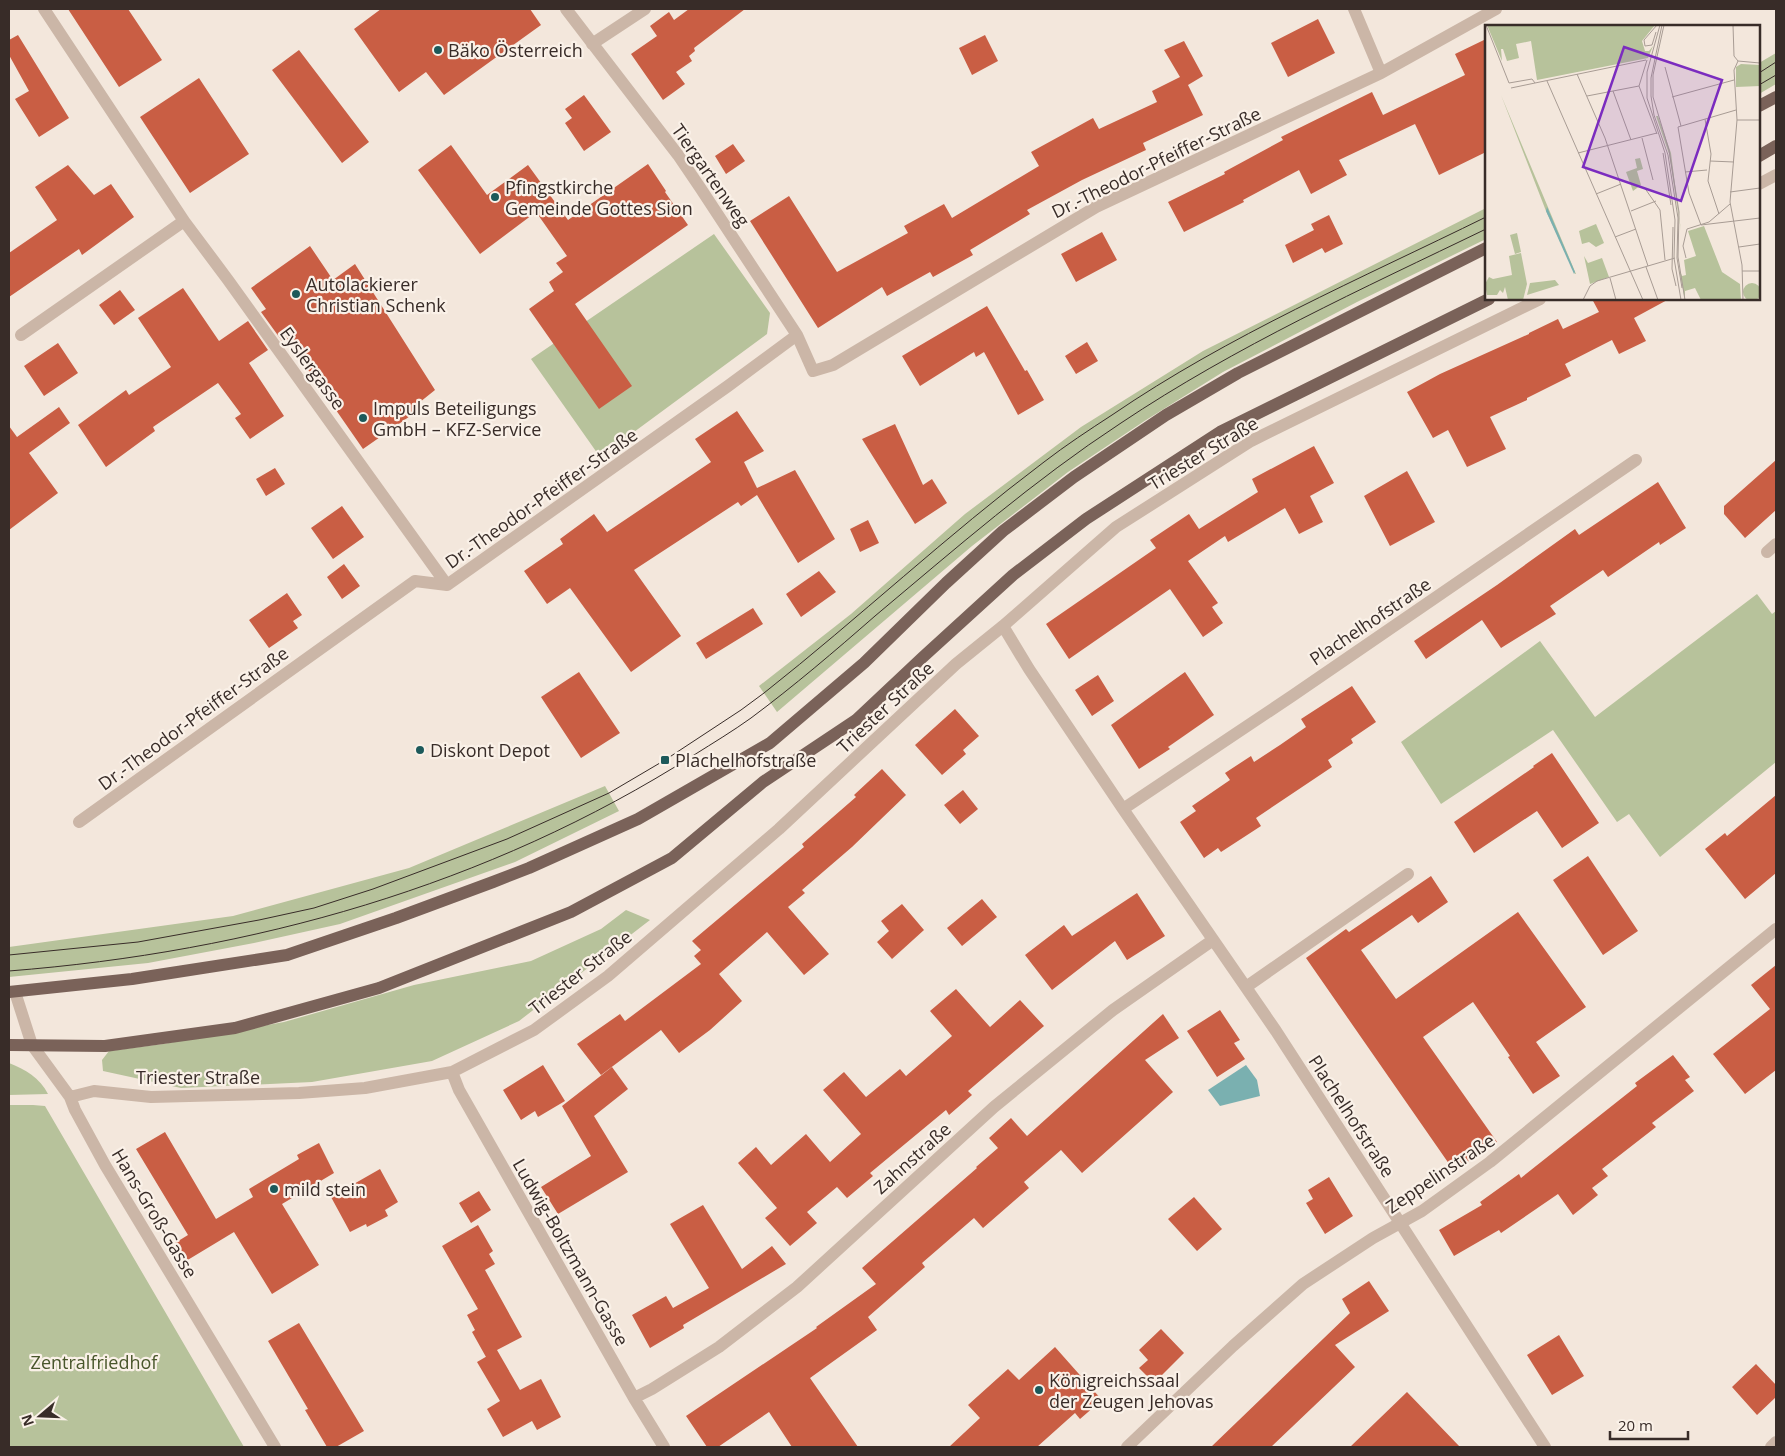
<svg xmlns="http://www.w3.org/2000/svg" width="1785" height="1456" font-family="'Open Sans',sans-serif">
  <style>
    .green { fill: #b7c29b }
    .water { fill: #7ab0b0 }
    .building { fill: #c95e44 }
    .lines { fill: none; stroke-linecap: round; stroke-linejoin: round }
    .minor { stroke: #cbb6a7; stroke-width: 12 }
    .major { stroke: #7a6259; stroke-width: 12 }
    .tram { stroke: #382c28; stroke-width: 1 }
    .poi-dot { fill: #1c595a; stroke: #faf1e8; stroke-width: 2 }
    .labels { text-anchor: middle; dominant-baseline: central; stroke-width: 4.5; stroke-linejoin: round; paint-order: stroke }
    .poi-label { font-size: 18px; fill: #382c28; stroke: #faf1e8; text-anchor: start }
    .street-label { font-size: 18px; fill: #382c28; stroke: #faf1e8 }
    .park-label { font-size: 18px; fill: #49562b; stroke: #faf1e8 }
    .inset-road { fill: none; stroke: #a89c94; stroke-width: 1 }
    .view { fill: #7b2cbf; fill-opacity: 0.15; stroke: #7b2cbf; stroke-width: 2.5 }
    .inset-edge { fill: none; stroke: #382c28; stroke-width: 2.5 }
  </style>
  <rect width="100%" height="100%" fill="#f3e7dc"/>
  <path class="green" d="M 1776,53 L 1776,84 L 1759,94 L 1759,63 Z
    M 1486,208 L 1486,239 L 1357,302 L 1223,372 L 1146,420 L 1068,472 L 972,546 L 777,712 L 759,686 L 851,614 L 965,514 L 1081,427 L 1203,351 Z
    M 714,234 L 770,313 L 767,334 L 600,457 L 531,359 Z
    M 1757,594 L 1772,614 L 1776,611 L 1776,762 L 1660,857 L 1629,814 L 1617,822 L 1553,730 L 1441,804 L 1401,742 L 1540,641 L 1595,717 Z
    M 605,786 L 619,811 L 515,862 L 340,924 L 254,943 L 148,963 L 9,977 L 9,947 L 233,916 L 409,868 Z
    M 626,910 L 650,920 L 519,1021 L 432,1061 L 312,1082 L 181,1088 L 103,1071 L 102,1060 L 109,1051 L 163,1044 L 284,1022 L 414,985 L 531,961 L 601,929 Z
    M 9,1063 C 25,1069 40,1078 48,1094 L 9,1095 Z
    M 9,1105 L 33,1105 L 45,1106 L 244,1447 L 9,1447 Z"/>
  <path class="water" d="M 1246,1065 L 1257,1080 L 1260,1096 L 1220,1106 L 1208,1090 Z"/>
  <path class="building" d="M 68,9 L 128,9 L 162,60 L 119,87 Z
    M 381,9 L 530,9 L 541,25 L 444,95 L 426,72 L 399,92 L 354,29 Z
    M 689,9 L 745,9 L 694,48 L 695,51 L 689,56 L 692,61 L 676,72 L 685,84 L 663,100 L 631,54 L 657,36 L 650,26 L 669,12 L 674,20 Z
    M 1318,19 L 1335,53 L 1288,77 L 1271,43 Z
    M 18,35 L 69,118 L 39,137 L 15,99 L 29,91 L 9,55 L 9,40 Z
    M 985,35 L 998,61 L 972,75 L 959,48 Z
    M 1486,39 L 1486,152 L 1439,175 L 1415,124 L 1339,160 L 1347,175 L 1311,194 L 1299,170 L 1243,200 L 1244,202 L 1184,232 L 1168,202 L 1225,174 L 1224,172 L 1283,140 L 1281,137 L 1372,92 L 1383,115 L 1465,75 L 1455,54 Z
    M 1184,41 L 1203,76 L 1188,85 L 1203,115 L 1143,143 L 1146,150 L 1082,180 L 1027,210 L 1030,214 L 970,250 L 973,255 L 933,277 L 930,272 L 887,296 L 882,287 L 818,328 L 750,221 L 789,196 L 837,272 L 908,233 L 904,226 L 944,204 L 952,218 L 1039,166 L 1031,152 L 1093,118 L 1099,129 L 1157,102 L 1152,91 L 1180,77 L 1164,50 Z
    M 299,50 L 369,142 L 342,163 L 272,70 Z
    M 199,78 L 249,154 L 190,193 L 140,117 Z
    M 584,95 L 611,132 L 584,151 L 565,123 L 572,118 L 565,109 Z
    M 733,144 L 745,161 L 726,174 L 715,156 Z
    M 451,145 L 487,195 L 528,165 L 568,220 L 648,164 L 666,191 L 665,192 L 688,225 L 575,304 L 632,386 L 599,409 L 529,309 L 554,291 L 549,282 L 563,272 L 556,263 L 567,256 L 536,212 L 480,254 L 418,170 Z
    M 68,165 L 94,195 L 111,184 L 134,217 L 82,255 L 79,249 L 9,297 L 9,253 L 57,220 L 35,187 Z
    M 1329,215 L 1343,244 L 1325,253 L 1322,248 L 1293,263 L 1285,245 L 1314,230 L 1311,224 Z
    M 1102,232 L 1117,260 L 1076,282 L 1061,254 Z
    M 310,246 L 333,280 L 355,264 L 435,390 L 420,402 L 423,407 L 363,449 L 286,338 L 282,341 L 261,312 L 266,309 L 251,288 Z
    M 183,288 L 219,341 L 248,321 L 268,350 L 249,363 L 284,416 L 250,439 L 235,418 L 241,414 L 218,383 L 153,427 L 155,431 L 106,467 L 78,425 L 126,390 L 129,395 L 171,367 L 138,318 Z
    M 120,290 L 135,310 L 114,325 L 99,305 Z
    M 1592,299 L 1669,299 L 1634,318 L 1646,341 L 1619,354 L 1612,340 L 1565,364 L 1571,376 L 1527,398 L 1527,400 L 1490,417 L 1506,449 L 1467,467 L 1448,430 L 1433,438 L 1407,392 L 1440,374 L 1529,334 L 1529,333 L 1558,319 L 1563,329 L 1599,312 Z
    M 987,306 L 1025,371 L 1027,370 L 1044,400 L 1018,415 L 984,352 L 976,357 L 974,352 L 920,386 L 902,356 Z
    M 1087,342 L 1098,361 L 1076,374 L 1065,356 Z
    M 58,343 L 78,373 L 44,396 L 24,366 Z
    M 59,407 L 70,423 L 29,453 L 58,493 L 9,530 L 9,426 L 17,437 Z
    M 737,411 L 764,451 L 744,462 L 757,488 L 795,470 L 835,539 L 798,563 L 757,495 L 741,506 L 738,502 L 634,570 L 681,636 L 631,672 L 570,588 L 547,604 L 524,571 L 563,544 L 560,539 L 594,514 L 607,532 L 711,462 L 695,439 Z
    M 895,424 L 923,485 L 932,479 L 947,503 L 915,524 L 862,439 Z
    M 1314,446 L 1334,483 L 1310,496 L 1323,522 L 1299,534 L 1285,508 L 1228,542 L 1225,536 L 1188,561 L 1218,603 L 1212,607 L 1223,623 L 1203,637 L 1170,589 L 1069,659 L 1046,624 L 1156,548 L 1150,540 L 1189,514 L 1199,529 L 1258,492 L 1252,479 Z
    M 1776,460 L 1776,510 L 1745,538 L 1724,514 L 1724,506 Z
    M 275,468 L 285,484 L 266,496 L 256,479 Z
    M 1407,471 L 1435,522 L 1390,546 L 1364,496 Z
    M 1658,482 L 1686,528 L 1660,545 L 1659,542 L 1608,577 L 1603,570 L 1550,606 L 1556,614 L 1501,648 L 1482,620 L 1426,659 L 1414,641 L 1497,585 L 1575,529 L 1579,535 Z
    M 342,506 L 364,537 L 333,559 L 311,528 Z
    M 868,520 L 879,543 L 860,552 L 850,529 Z
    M 344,564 L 360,586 L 342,599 L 327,577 Z
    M 819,571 L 836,592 L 801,617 L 786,594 Z
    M 287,593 L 302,615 L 293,621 L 298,628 L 269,648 L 249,620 Z
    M 753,608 L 763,624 L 706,659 L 696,643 Z
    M 579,672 L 620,733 L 581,758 L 541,697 Z
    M 1185,672 L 1214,715 L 1168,747 L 1170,749 L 1139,769 L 1111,725 Z
    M 1098,675 L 1114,701 L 1092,716 L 1075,690 Z
    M 1352,686 L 1376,722 L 1351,739 L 1353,743 L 1328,760 L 1332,767 L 1256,818 L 1261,826 L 1221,852 L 1218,848 L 1204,858 L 1180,822 L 1196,811 L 1192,806 L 1230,780 L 1225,773 L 1251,756 L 1254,762 L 1280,745 L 1306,727 L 1301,719 Z
    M 955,709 L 979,736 L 963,750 L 966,754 L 942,775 L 915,745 Z
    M 1552,753 L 1599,823 L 1562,848 L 1537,811 L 1474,853 L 1454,822 L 1534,767 L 1533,766 Z
    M 882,769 L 906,795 L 852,847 L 802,890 L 805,893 L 788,907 L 829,954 L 804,975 L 767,932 L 719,974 L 742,1001 L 710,1030 L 679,1053 L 661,1030 L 601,1075 L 577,1044 L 620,1014 L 625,1021 L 701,964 L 694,956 L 701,950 L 692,941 L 804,847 L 802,844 L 856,797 L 854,795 Z
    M 963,790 L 978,809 L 960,824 L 944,805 Z
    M 1776,795 L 1776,873 L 1745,899 L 1705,849 L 1725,833 L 1727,836 Z
    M 1588,856 L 1638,931 L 1603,955 L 1553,880 Z
    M 1431,876 L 1448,902 L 1418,923 L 1412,915 L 1361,950 L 1396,999 L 1518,912 L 1586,1007 L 1536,1042 L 1560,1076 L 1533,1094 L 1508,1057 L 1510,1056 L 1473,1002 L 1423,1037 L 1497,1142 L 1454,1171 L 1306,958 L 1346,929 L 1349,932 Z
    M 1137,893 L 1165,936 L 1127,960 L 1115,941 L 1052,990 L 1025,955 L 1064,925 L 1072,936 Z
    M 982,899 L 997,917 L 962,946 L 947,928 Z
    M 902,904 L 924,930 L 892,959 L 877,942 L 889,931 L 881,921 Z
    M 1776,965 L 1776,1070 L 1745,1094 L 1713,1054 L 1770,1009 L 1751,985 Z
    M 956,989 L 990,1027 L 1020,1000 L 1044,1026 L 968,1091 L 972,1095 L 949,1115 L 946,1110 L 870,1173 L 873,1176 L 847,1198 L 837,1187 L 807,1212 L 817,1223 L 790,1246 L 765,1218 L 777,1208 L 738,1163 L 756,1147 L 771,1165 L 806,1134 L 830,1162 L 861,1134 L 823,1090 L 844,1072 L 866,1097 L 900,1069 L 906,1076 L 952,1036 L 930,1011 Z
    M 1220,1010 L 1240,1040 L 1234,1043 L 1245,1059 L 1217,1077 L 1187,1031 Z
    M 1163,1014 L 1179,1038 L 1145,1060 L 1173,1092 L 1082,1173 L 1061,1150 L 1024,1182 L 1029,1188 L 983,1228 L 974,1218 L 922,1263 L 925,1267 L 868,1317 L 877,1330 L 810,1378 L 858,1447 L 792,1447 L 769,1412 L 718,1447 L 707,1447 L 686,1416 L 817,1328 L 816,1327 L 876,1284 L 862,1268 L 977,1168 L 976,1167 L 998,1148 L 989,1138 L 1011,1118 L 1027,1136 Z
    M 1673,1055 L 1690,1077 L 1685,1080 L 1694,1091 L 1652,1123 L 1656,1127 L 1602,1169 L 1608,1176 L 1592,1188 L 1598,1195 L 1573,1215 L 1558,1194 L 1501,1233 L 1499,1230 L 1454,1256 L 1439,1230 L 1482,1205 L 1480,1202 L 1519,1174 L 1521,1178 L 1637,1086 L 1635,1083 Z
    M 543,1065 L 565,1101 L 538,1117 L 535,1111 L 521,1120 L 503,1090 Z
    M 612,1067 L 628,1089 L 594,1116 L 628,1172 L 558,1214 L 541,1187 L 591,1156 L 562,1106 Z
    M 165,1132 L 216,1219 L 253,1197 L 249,1189 L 299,1159 L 297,1155 L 319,1143 L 334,1173 L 282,1204 L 319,1265 L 272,1294 L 234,1232 L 186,1261 L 175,1243 L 188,1235 L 136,1149 Z
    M 380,1169 L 398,1202 L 385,1210 L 388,1216 L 367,1227 L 366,1224 L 350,1232 L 331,1197 Z
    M 1329,1177 L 1353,1216 L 1325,1234 L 1306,1203 L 1313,1199 L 1308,1190 Z
    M 479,1191 L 491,1210 L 471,1223 L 459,1203 Z
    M 1194,1197 L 1222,1229 L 1197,1251 L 1168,1219 Z
    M 703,1205 L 742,1269 L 772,1246 L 786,1264 L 683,1325 L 684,1328 L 650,1348 L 632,1315 L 666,1296 L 673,1308 L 709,1288 L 670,1224 Z
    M 478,1225 L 493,1251 L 489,1254 L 495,1264 L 485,1270 L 522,1337 L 497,1350 L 520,1390 L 541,1379 L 561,1417 L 537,1430 L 532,1421 L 503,1437 L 487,1409 L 500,1401 L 477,1362 L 489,1355 L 486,1357 L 472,1332 L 475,1330 L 467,1315 L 478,1309 L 442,1246 Z
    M 1369,1281 L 1389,1311 L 1335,1345 L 1355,1367 L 1271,1447 L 1211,1447 L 1350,1313 L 1342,1299 Z
    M 299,1323 L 364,1431 L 336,1447 L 327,1447 L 305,1410 L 308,1409 L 268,1341 Z
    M 1161,1329 L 1184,1353 L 1154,1383 L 1139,1368 L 1148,1360 L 1139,1350 Z
    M 1559,1335 L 1584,1376 L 1552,1395 L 1527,1355 Z
    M 1055,1347 L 1102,1400 L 1080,1419 L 1075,1413 L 1037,1447 L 949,1447 L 980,1418 L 968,1405 L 1008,1369 L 1019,1380 Z
    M 1756,1364 L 1776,1385 L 1776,1397 L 1757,1415 L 1732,1387 Z
    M 1407,1392 L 1460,1447 L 1350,1447 Z"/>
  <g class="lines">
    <path class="minor" d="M 44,9 L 184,221 L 228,280 L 447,585
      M 566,9 L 678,155 L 701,189 L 797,335 L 813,371 L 833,365 L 1096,207 L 1381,73 L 1496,9
      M 1354,9 L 1381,73
      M 592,44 L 645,9
      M 1759,184 L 1776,175
      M 21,335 L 184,221
      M 1767,552 L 1776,544
      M 1003,626 L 1029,669 L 1123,809 L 1276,1031 L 1545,1447
      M 1123,809 L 1292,696 L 1636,460
      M 79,822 L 415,581 L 447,585 L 728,386 L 797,335
      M 1246,987 L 1408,874
      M 15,992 L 32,1045 L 70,1097 L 75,1110 L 105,1165 L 275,1447
      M 452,1072 L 459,1090 L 634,1398 L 664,1447
      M 70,1097 L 94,1091 L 151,1097 L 299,1093 L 365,1088 L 452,1072 L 534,1030 L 608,976 L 779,829 L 956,664 L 1003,626 L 1116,527 L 1251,441 L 1540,299
      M 634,1398 L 652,1389 L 719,1347 L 797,1287 L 994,1107 L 1113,1010 L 1213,940
      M 1127,1447 L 1233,1346 L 1303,1284 L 1373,1238 L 1422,1211 L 1490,1162 L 1776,929
      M 1771,1447 L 1776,1442"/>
    <path class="major" d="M 1759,106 L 1776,97
      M 1759,156 L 1776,146
      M 9,992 L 132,979 L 287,955 L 396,918 L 493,882 L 529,868 L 638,819 L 770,743 L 864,663 L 946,583 L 1003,531 L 1074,477 L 1166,415 L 1238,373 L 1486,248
      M 9,1045 L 105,1046 L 235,1028 L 379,988 L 571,912 L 672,858 L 763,782 L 856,720 L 923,657 L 1013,575 L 1086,519 L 1220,432 L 1489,299"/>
    <path class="tram" d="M 1759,73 L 1776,62
      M 1759,85 L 1776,75
      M 9,955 L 138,942 L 259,920 L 314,908 L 373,889 L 507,839 L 609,793 L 665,760 L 741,710 L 764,693 C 859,618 947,535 1044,462 C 1066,445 1089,430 1112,415 C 1229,335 1360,279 1486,217
      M 9,971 C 252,952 488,886 694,755 C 713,743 733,731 751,718 C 794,686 835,651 875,616 C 955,549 1034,480 1121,423 C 1236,346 1362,289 1486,229"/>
  </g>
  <g class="poi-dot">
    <circle cx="438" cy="50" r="5"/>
    <circle cx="495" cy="197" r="5"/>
    <circle cx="296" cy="294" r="5"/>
    <circle cx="363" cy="418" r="5"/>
    <circle cx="420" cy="750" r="5"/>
    <rect x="660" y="755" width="10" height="10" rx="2.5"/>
    <circle cx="274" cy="1189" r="5"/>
    <circle cx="1039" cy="1390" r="5"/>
  </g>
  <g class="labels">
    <g class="poi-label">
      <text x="448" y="50">Bäko Österreich</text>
      <text x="505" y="187">Pfingstkirche<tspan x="505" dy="21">Gemeinde Gottes Sion</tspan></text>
      <text x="306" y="284">Autolackierer<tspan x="306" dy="21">Christian Schenk</tspan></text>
      <text x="373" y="408">Impuls Beteiligungs<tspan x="373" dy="21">GmbH – KFZ-Service</tspan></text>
      <text x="430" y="750">Diskont Depot</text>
      <text x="675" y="760">Plachelhofstraße</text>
      <text x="284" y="1189">mild stein</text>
      <text x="1049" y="1380">Königreichssaal<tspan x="1049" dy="21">der Zeugen Jehovas</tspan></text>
    </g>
    <g class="street-label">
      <text transform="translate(1156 162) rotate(-26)">Dr.-Theodor-Pfeiffer-Straße</text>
      <text transform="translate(711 175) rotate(55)">Tiergartenweg</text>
      <text transform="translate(313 368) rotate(54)">Eyslergasse</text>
      <text transform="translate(1203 453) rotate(-31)">Triester Straße</text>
      <text transform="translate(541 498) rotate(-35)">Dr.-Theodor-Pfeiffer-Straße</text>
      <text transform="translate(1370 621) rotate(-34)">Plachelhofstraße</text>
      <text transform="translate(885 707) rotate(-43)">Triester Straße</text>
      <text transform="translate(193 718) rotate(-36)">Dr.-Theodor-Pfeiffer-Straße</text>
      <text transform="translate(580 972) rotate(-38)">Triester Straße</text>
      <text x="198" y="1077">Triester Straße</text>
      <text transform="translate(1352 1116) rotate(57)">Plachelhofstraße</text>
      <text transform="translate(912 1158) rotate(-42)">Zahnstraße</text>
      <text transform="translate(1440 1173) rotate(-34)">Zeppelinstraße</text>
      <text transform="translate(155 1213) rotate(59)">Hans-Groß-Gasse</text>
      <text transform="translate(571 1252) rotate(60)">Ludwig-Boltzmann-Gasse</text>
    </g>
    <g class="park-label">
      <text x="94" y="1362">Zentralfriedhof</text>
    </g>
  </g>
  <g transform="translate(1485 25)">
    <rect width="275" height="275" fill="#f3e7dc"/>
    <path d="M 2,0 L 170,0 L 157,16 L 160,26 L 164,26 L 168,21 L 163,33 L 52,55 L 46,16 L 31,19 L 34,33 L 22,36 L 18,24 L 16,24 L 17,36 ZM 256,39 L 275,40 L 275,61 L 251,62 L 251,42 ZM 16,70 L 91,249 L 90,249 L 61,186 ZM 171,91 L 173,91 L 186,128 L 196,206 L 184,129 ZM 155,133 L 158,144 L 152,146 L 156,160 L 148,166 L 141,147 L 152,143 L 150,134 ZM 111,199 L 119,218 L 111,222 L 104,217 L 97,219 L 94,206 ZM 219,201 L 237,247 L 255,259 L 256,275 L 216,275 L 210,263 L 200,266 L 200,275 L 194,244 L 197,251 L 201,250 L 199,235 L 211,231 L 203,206 ZM 32,208 L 36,227 L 30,229 L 25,210 ZM 36,228 L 42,259 L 38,275 L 23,275 L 20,262 L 18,268 L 15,265 L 12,270 L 2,270 L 0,259 L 4,252 L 8,254 L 27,250 L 24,231 ZM 99,231 L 103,238 L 117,233 L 124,252 L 105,259 ZM 70,255 L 74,260 L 42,270 L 45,258 ZM258 267a9 9 0 1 1 18 0a9 9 0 1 1-18 0Z" fill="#b7c29b"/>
    <path d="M 62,182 L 90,247 L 89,249 L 61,186 Z" fill="#7ab0b0"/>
    <path class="inset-road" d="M 1,0 L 24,58 L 47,54 L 50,58M 175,0 L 162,47 L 162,73 L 180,128 L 190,195 L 189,233 L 196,275M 177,0 L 166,53 L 166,71 L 169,90 L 183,130 L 193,193 L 192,233 L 197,263M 179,0 L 168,50 L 168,72 L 184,125 L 194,187 L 193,232 L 200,275M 248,0 L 249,31 L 253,36M 171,7 L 167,20 L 160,21 L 159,15 L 172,0M 162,35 L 154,61 L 172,109M 253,36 L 249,45 L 252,95 L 245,177 L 257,240 L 258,275M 253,36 L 275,38M 180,42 L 196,101M 92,49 L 120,113 L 163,241M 62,56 L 158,275M 26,63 L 161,35M 128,66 L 146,115M 102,71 L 154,61M 187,72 L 249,55M 251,85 L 193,102 L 204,168 L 216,200 L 275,193M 220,94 L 226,129 L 223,156 L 234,189M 252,95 L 275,95M 157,113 L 168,155M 93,128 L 172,108M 178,128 L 186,180M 225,136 L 249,137M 200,147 L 222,145M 159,162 L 175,185 L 180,235M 245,167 L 275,163M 111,169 L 136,159M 146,186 L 171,176M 188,202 L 187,244 L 191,261M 130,212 L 151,204M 254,222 L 275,219M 201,233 L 198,221 L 202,204 L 224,197 L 245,179M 161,242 L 173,275M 257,246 L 275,246M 125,253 L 131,275M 98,275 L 105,261 L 112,256 L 190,233"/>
    <path class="view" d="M 139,22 L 237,55 L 196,176 L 98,142 Z"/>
    <rect width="275" height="275" class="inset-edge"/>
  </g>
  <rect width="1785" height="1456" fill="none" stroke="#382c28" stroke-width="20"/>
  <g transform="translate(40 1416) rotate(251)" stroke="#faf1e8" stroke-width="4" paint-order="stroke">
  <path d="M0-4L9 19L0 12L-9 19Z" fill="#382c28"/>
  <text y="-8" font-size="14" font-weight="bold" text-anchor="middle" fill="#382c28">N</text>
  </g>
  <path d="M1610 1431v8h78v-8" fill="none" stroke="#382c28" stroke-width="2.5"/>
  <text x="1618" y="1431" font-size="15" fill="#382c28" stroke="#faf1e8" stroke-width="4" paint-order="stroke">20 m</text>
</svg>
